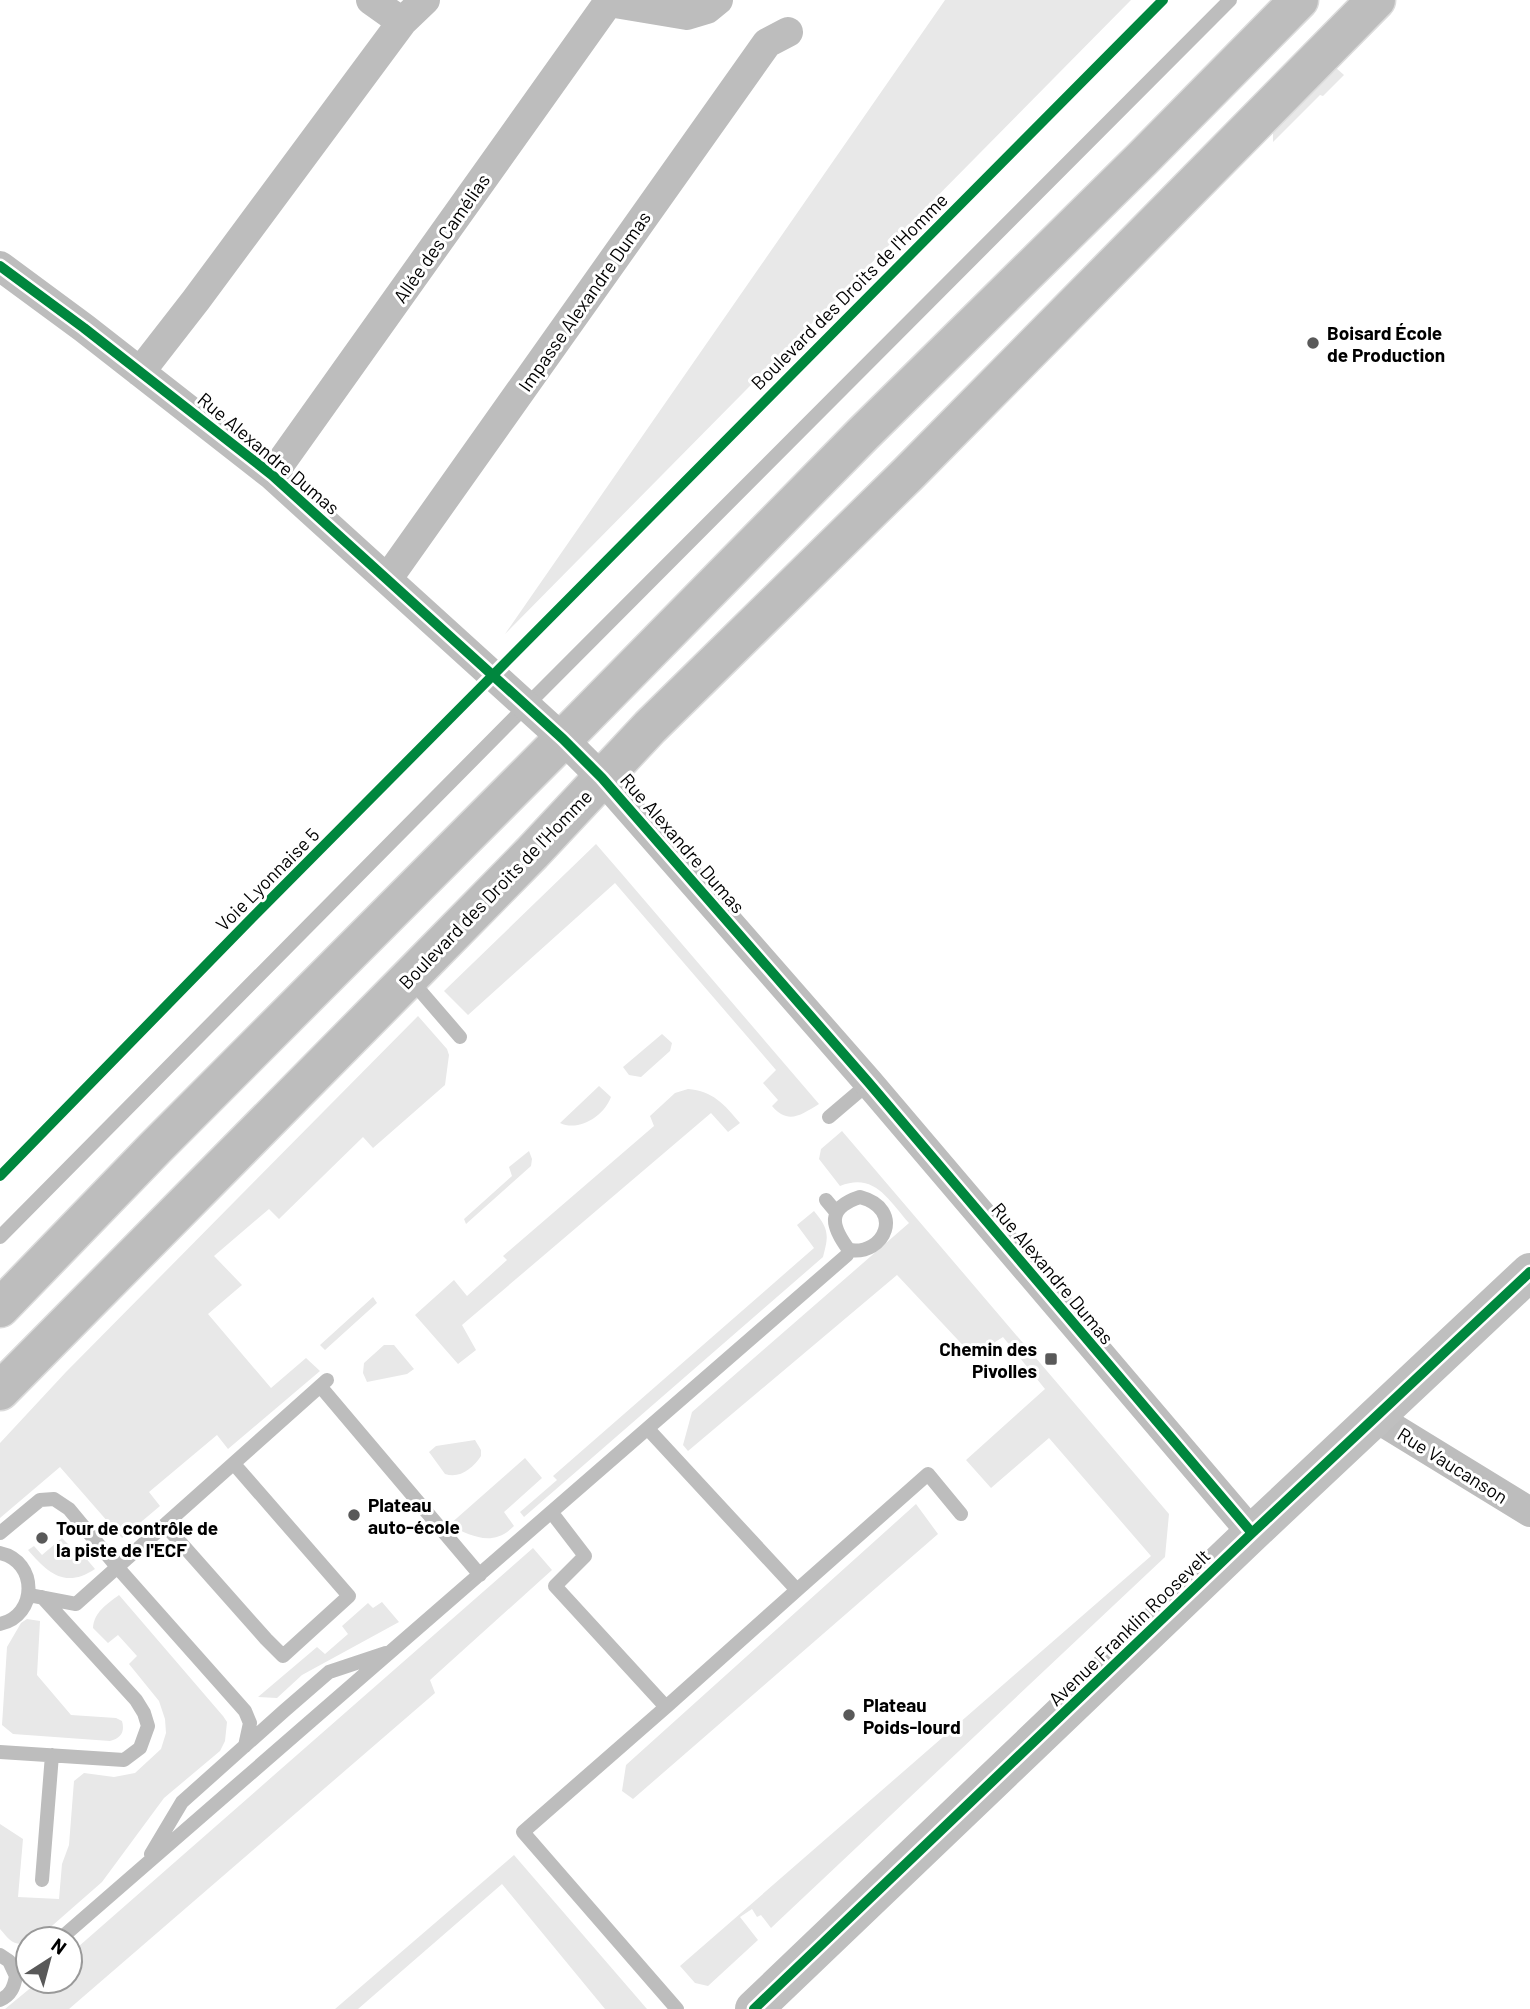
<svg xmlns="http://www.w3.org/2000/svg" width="1530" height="2009" font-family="Barlow,sans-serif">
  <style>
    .green { fill: #e8e8e8 }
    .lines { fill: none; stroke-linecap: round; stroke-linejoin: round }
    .primary-casing { stroke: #dbdbdb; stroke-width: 41 }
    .lane { stroke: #bdbdbd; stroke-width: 14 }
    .street { stroke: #bdbdbd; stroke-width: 30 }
    .secondary { stroke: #bfbfbf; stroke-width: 38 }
    .primary { stroke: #bdbdbd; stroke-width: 38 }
    .cycleway-casing { stroke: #fff; stroke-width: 15 }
    .cycleway { stroke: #00873e; stroke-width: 10 }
    .poi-dot { fill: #595959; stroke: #fff; stroke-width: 2.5 }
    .labels { text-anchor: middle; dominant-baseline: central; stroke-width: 6; stroke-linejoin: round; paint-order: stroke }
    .street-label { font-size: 19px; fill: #000; stroke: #fff }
    .poi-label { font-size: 19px; font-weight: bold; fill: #000; stroke: #fff; text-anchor: start }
  </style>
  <rect width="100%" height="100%" fill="#fff"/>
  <path class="green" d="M 945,0 L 1131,0 L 505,634 Z
    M 1335,67 L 1344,75 L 1323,96 L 1320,95 L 1273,142 L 1273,133 L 1275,129 Z
    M 596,844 L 622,874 L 819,1104 C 801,1115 788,1125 772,1106 L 778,1100 L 763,1083 L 776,1070 L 615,883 L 468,1015 L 444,991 Z
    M 418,1016 L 447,1049 L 449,1055 L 445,1085 L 373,1148 L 363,1137 L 279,1219 L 269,1209 L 214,1256 L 242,1285 L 208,1314 L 271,1388 L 306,1358 L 320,1371 L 228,1449 L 217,1435 L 149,1492 L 160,1506 L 122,1538 L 60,1467 L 0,1518 L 0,1443 L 66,1372 Z
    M 662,1034 L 672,1043 L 670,1051 L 641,1077 L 629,1075 L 623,1067 Z
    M 599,1086 L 611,1097 C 604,1116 579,1132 560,1123 Z
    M 688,1089 C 713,1091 724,1104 740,1123 L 728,1132 L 711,1113 L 462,1325 L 476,1350 L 458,1364 L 415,1315 L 454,1280 L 467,1296 L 507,1260 L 503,1256 L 654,1126 L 650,1116 L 675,1093 Z
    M 842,1131 L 1169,1514 L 1165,1557 L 771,1928 L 761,1915 L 757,1917 L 752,1909 L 740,1917 L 758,1940 L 708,1986 L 695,1983 L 680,1966 L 1151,1556 L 1049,1438 L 991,1488 L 966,1460 L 1045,1389 L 1003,1337 L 973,1356 L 897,1275 L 688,1451 L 683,1445 L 692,1412 L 909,1223 C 888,1199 874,1172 840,1186 L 819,1159 L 821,1149 Z
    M 529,1151 L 532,1159 L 531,1166 L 466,1224 L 464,1219 L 512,1176 L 509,1167 Z
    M 814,1211 C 829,1229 829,1235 823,1257 L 524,1517 L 520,1512 L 557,1480 L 553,1476 L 814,1248 L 797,1225 Z
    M 373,1297 L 377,1303 L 325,1350 L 320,1345 Z
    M 384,1345 L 394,1345 L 414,1369 L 407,1374 L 367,1382 L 363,1373 L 364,1363 Z
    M 475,1440 L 481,1450 L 481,1456 C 473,1468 460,1479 445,1474 L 429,1452 L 436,1446 Z
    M 525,1458 L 542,1478 L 504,1512 L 514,1526 C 493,1547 473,1537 449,1525 Z
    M 916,1504 L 938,1534 L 633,1799 L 622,1791 L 626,1765 Z
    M 62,1538 L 76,1552 L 79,1550 L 95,1569 C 65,1589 48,1573 28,1550 L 34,1546 L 42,1555 Z
    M 533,1548 L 552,1570 L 430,1680 L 435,1693 L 69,2009 L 5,2009 L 39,1981 L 70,1981 L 70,1954 Z
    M 119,1595 L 223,1716 L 227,1722 L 225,1741 L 220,1751 L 164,1798 L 102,1882 L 37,1939 L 28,1939 L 28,1943 C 12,1946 10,1940 0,1929 L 0,1824 L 23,1839 L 18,1897 L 59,1899 L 62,1864 L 69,1845 L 74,1781 L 84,1773 L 114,1777 L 135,1773 L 161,1749 L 166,1733 L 165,1719 L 159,1701 L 129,1664 L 137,1656 L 118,1635 L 108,1643 L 93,1628 C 94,1612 107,1604 119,1595 Z
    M 382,1602 L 399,1622 L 302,1675 L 277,1698 L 258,1697 L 317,1647 L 325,1654 L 348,1634 L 342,1626 L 368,1603 L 373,1608 Z
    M 27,1619 L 40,1621 L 37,1675 L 71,1715 L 116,1718 L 122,1721 C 125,1732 121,1738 110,1741 L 13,1734 L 2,1725 L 7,1647 L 21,1623 Z
    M 514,1855 L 647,2009 L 605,2009 L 502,1884 L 358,2009 L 335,2009 Z"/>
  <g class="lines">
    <g class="primary-casing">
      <path id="primary" d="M 0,1308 L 155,1148 L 563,739 L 863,434 L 1142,159 L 1299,0
        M 0,1391 L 409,978 L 532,853 L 650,727 L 908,474 L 1376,0"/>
    </g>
    <path class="lane" d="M 410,979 L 460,1037
      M 829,1117 L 869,1083
      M 860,1197 C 905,1209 885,1256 849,1250 C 831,1226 826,1208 860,1197 Z
      M 826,1200 L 836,1212
      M 0,1237 L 526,706 L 1230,0
      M 320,1386 L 480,1575
      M 552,1513 L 585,1556 L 555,1586 L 666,1707 L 797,1590 L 648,1429
      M 165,1525 L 266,1639 L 283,1656 L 349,1596 L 234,1464
      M 0,1533 L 40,1500 L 54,1499 L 69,1509 L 118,1568 L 245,1711 L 250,1723 L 245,1746
      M 0,1553 C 38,1561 38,1616 0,1624
      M 797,1590 L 928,1474 L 961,1514
      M 29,1595 L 76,1604 L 327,1380
      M 666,1707 L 523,1832 L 677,2009
      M 0,1752 L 124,1760 L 140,1748 L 148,1726 L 144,1713 L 136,1700 L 42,1597
      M 151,1854 L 182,1802 L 284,1711 L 329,1672 L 386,1653
      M 42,1880 L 52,1755
      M 60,1939 L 847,1255 L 849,1250
      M 0,1955 L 9,1961 L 16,1976 C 14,1987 11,1995 0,2000"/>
    <path class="street" d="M 609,2 L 687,15 L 707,9 L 718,0
      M 402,22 L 425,0
      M 0,266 L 84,328 L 272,475 L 563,739 L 602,778 L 869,1083 L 1252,1533
      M 140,372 L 196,300 L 402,22 L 371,0
      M 272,475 L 610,0
      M 388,578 L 767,43 L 788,32
      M 1375,1417 L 1530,1512"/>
    <path class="secondary" d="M 754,2009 L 1252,1533 L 1530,1272"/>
    <use href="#primary" class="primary"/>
    <g class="cycleway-casing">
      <path id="cycleway" d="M 0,266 L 84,328 L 272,475 L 563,739 L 602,778 L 869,1083 L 1252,1533
        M 0,1176 L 248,922 L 1163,0
        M 754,2009 L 1252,1533 L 1530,1272"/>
    </g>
    <use href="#cycleway" class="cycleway"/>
  </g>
  <g class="poi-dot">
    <circle cx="1313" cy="343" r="7"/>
    <rect x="1044" y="1352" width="14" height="14" rx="3.5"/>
    <circle cx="354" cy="1515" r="7"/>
    <circle cx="42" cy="1538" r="7"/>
    <circle cx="849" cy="1715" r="7"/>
  </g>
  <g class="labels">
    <g class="street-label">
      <text transform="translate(441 238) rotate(-55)">Allée des Camélias</text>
      <text transform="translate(849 291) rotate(-45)">Boulevard des Droits de l'Homme</text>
      <text transform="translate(584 301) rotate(-55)">Impasse Alexandre Dumas</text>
      <text transform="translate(269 453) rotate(40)">Rue Alexandre Dumas</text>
      <text transform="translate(683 843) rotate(49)">Rue Alexandre Dumas</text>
      <text transform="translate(267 879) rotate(-45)">Voie Lyonnaise 5</text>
      <text transform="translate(495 889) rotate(-46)">Boulevard des Droits de l'Homme</text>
      <text transform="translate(1053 1273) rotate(50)">Rue Alexandre Dumas</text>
      <text transform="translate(1453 1465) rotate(32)">Rue Vaucanson</text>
      <text transform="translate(1129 1627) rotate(-44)">Avenue Franklin Roosevelt</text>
    </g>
    <g class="poi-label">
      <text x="1327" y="332">Boisard École<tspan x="1327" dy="22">de Production</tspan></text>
      <text x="1037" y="1348" text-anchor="end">Chemin des<tspan x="1037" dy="22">Pivolles</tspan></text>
      <text x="368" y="1504">Plateau<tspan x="368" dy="22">auto-école</tspan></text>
      <text x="56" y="1527">Tour de contrôle de<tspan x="56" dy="22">la piste de l'ECF</tspan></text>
      <text x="863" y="1704">Plateau<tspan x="863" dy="22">Poids-lourd</tspan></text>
    </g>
  </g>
  <g transform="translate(49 1960) rotate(36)"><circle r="33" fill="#ffffff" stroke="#999999" stroke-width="2"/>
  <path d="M0-5L12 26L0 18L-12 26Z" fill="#595959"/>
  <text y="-10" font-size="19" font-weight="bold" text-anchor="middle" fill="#000000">N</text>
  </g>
</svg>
